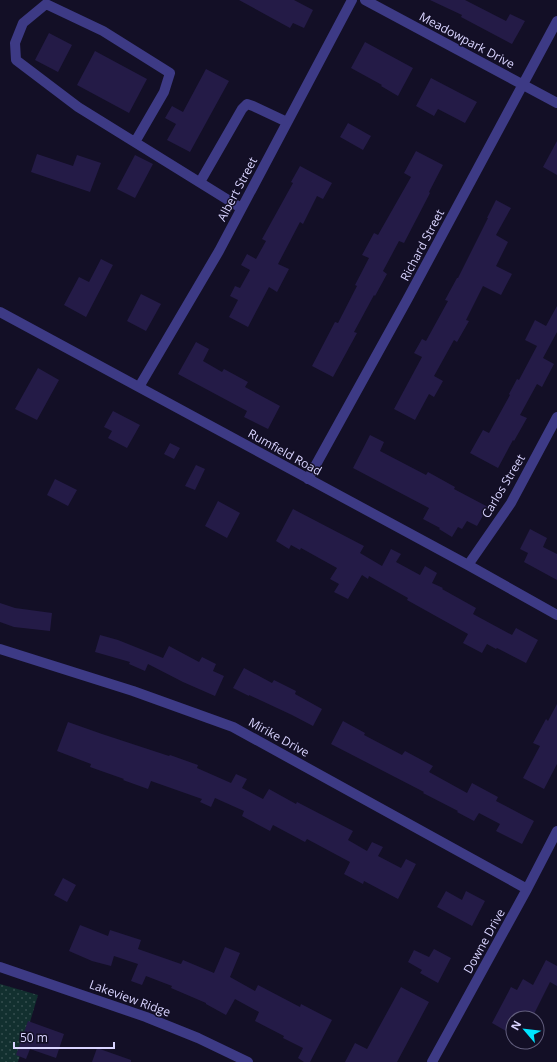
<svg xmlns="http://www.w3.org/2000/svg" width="557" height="1062" font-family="'Open Sans',sans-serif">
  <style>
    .grass { fill: url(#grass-dots) }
    .building { fill: #241b47 }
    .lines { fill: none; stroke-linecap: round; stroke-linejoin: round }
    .minor { stroke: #3d3a85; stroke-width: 10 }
    .labels { text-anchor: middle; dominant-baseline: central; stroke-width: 3; stroke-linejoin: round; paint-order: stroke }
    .street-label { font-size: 12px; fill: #d9d4ff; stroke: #130f26 }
  </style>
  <defs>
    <pattern id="grass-dots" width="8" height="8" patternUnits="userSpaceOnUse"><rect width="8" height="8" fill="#12302f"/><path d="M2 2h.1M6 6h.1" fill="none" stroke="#344d4e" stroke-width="1.8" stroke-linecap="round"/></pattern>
  </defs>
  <rect width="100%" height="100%" fill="#130f26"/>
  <path class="grass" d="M 0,984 L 38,995 L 18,1062 L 0,1062 Z"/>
  <path class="building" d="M 239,0 L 294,0 L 313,10 L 304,28 L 293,23 L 290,28 Z
    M 430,0 L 465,0 L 506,21 L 510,14 L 525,21 L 512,44 L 461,17 L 462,15 Z
    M 49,33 L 72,45 L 58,72 L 35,60 Z
    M 365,42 L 413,68 L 398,96 L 381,86 L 382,85 L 351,68 Z
    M 95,51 L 147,79 L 129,113 L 77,85 Z
    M 206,69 L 229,81 L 190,152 L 167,140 L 176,124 L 165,118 L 172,106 L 183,112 Z
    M 431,78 L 477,102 L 465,123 L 438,109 L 434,116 L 416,106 Z
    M 348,123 L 371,136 L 363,150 L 340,137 Z
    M 557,141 L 557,175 L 543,167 Z
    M 416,151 L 443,165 L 429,192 L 430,193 L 404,243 L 399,241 L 383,271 L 387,274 L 375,296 L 374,295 L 354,332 L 357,333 L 333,377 L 312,366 L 335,322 L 338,323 L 357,286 L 355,285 L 369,258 L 362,255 L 374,233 L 378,235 L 411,177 L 404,173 Z
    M 37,154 L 73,166 L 77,155 L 101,163 L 90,192 L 31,172 Z
    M 135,155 L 153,164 L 135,198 L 117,189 Z
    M 300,166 L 332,183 L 323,199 L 317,196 L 303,224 L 300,222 L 278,264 L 289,269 L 277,292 L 269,287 L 248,327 L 229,317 L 238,300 L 230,296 L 235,286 L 240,288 L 250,270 L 241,265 L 247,254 L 256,259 L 266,241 L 262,239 L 293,183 L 291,182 Z
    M 496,200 L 511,208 L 496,235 L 508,242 L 496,266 L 512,274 L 501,295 L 483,286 L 466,320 L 469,321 L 457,342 L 454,340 L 434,376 L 443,381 L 434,397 L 429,394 L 415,420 L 394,409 L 422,357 L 414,353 L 422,339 L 426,341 L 448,301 L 445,300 L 457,278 L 458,278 L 488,218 L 487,218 Z
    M 101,259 L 113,265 L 86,317 L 64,305 L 79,277 L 89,282 Z
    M 141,294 L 161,304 L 146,331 L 127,321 Z
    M 557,306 L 557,332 L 543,358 L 554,364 L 542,387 L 537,384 L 520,415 L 527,418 L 514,441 L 513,440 L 498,468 L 470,453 L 483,430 L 489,433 L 510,395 L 509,394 L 517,379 L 519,380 L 537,346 L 525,340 L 535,320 L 546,326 Z
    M 196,342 L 209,349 L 203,361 L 222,372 L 224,369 L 248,382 L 245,387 L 280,406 L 268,429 L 244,417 L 247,411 L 178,374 Z
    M 38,368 L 59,380 L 37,420 L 15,409 Z
    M 113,411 L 140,425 L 127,448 L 108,438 L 112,431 L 104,427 Z
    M 370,435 L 384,442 L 380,451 L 426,475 L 428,472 L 455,487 L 454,489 L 488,507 L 477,526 L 467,521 L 462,529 L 458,527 L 452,537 L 439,529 L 440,528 L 423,519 L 429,508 L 353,468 Z
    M 170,443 L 180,448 L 174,459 L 164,454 Z
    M 196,465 L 205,469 L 195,490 L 185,486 Z
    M 55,479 L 77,490 L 68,506 L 47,495 Z
    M 218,501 L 240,513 L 227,538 L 205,526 Z
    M 293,509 L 364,546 L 360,553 L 382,566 L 391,549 L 401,554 L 396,562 L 420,575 L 425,566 L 437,573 L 432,583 L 443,588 L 442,589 L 476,608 L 473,614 L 512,635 L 516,628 L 538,640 L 526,663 L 497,648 L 496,649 L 487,644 L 482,653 L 463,643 L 468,634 L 407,600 L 408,598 L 369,576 L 368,579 L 362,575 L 348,599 L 334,592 L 339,584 L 330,579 L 337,568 L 301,548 L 300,550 L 291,545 L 289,549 L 276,541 Z
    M 530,529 L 547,538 L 543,547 L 557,554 L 557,580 L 524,562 L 528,553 L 520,549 Z
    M 0,603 L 15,608 L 52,613 L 50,631 L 14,627 L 0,622 Z
    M 100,635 L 118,640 L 163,658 L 169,646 L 199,662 L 202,657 L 216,664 L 213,671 L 224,676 L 215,696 L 183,682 L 148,664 L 145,671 L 129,664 L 130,662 L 95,652 Z
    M 244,668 L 272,683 L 274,680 L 296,691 L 295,694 L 322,709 L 313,726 L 292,715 L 249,695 L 249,696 L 233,688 Z
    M 557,704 L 557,764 L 544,789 L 523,778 L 540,746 L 533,743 L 546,719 L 548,721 Z
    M 343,721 L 365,733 L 364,735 L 402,755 L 405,751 L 433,766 L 429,772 L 467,793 L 472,783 L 498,797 L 496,801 L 534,821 L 522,844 L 496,831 L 500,824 L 479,813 L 474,821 L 457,812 L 458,811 L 423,793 L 424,792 L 331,744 Z
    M 68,722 L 102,734 L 169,756 L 170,755 L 198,765 L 197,768 L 231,783 L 236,774 L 247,779 L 242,788 L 263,799 L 269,789 L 296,804 L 297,802 L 353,831 L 348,840 L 367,851 L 372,842 L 383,847 L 378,856 L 401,868 L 406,859 L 416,864 L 398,899 L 364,881 L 363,884 L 344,874 L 350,862 L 307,839 L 305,842 L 273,825 L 270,831 L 242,816 L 244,811 L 215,798 L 211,807 L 200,802 L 202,799 L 151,781 L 148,789 L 123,780 L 124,779 L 90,767 L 91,764 L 57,751 Z
    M 63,878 L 76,885 L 67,902 L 54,895 Z
    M 446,891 L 462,900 L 466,891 L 485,901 L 472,926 L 437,907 Z
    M 80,925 L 108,936 L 110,930 L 141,940 L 138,949 L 181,964 L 183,960 L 214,973 L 225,947 L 240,953 L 230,977 L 255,991 L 258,985 L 300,1007 L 301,1004 L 332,1020 L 310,1062 L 304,1062 L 298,1058 L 303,1048 L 283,1038 L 284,1036 L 255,1021 L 259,1012 L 235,999 L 226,1015 L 206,1004 L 206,1003 L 171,988 L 172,986 L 146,976 L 142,985 L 131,981 L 138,964 L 114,956 L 111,966 L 92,961 L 69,951 Z
    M 434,949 L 451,958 L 438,983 L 420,973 L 422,970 L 408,962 L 414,950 L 429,957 Z
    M 546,960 L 557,966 L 557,986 L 550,982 L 532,1018 L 513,1018 L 513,1035 L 492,1023 L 511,987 L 517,990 L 523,979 L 533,985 Z
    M 401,987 L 429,1002 L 397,1062 L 345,1062 L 355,1043 L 367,1049 Z
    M 28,1021 L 64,1034 L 56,1058 L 30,1049 L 26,1059 L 16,1055 Z
    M 97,1048 L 131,1060 L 131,1062 L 92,1062 Z"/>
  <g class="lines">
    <path class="minor" d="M 365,0 L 557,103
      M 135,142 L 164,92 L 170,73 L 103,31 L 46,4 L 23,23 L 15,43 L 16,60 L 78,107 L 241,208
      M 200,182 L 242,109 L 247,104 L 253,106 L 287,122
      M 0,312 L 468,565 L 557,615
      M 139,387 L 219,251 L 352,0
      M 308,479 L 407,300 L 557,21
      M 468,565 L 511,503 L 557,417
      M 0,649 L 133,691 L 233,727 L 527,889
      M 0,967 L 146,1017 L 198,1038 L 248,1062
      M 432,1062 L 527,889 L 557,831"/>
  </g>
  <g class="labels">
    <g class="street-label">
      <text transform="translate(467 40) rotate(28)">Meadowpark Drive</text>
      <text transform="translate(237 189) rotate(-62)">Albert Street</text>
      <text transform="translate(422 245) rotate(-62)">Richard Street</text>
      <text transform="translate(285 452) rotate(29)">Rumfield Road</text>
      <text transform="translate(503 486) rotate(-59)">Carlos Street</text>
      <text transform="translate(279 737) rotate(29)">Mirike Drive</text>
      <text transform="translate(484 941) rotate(-61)">Downe Drive</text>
      <text transform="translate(130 998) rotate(20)">Lakeview Ridge</text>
    </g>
  </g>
  <g transform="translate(525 1030) rotate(298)"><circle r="19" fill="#130f26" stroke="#625e7d"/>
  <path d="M0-3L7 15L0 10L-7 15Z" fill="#00e5ff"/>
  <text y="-6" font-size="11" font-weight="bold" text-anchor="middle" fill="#d9d4ff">N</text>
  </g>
  <path d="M14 1042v6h100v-6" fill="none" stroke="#d9d4ff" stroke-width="2"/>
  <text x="20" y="1042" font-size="12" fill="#d9d4ff" stroke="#130f26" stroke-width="3" paint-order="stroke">50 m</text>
</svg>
